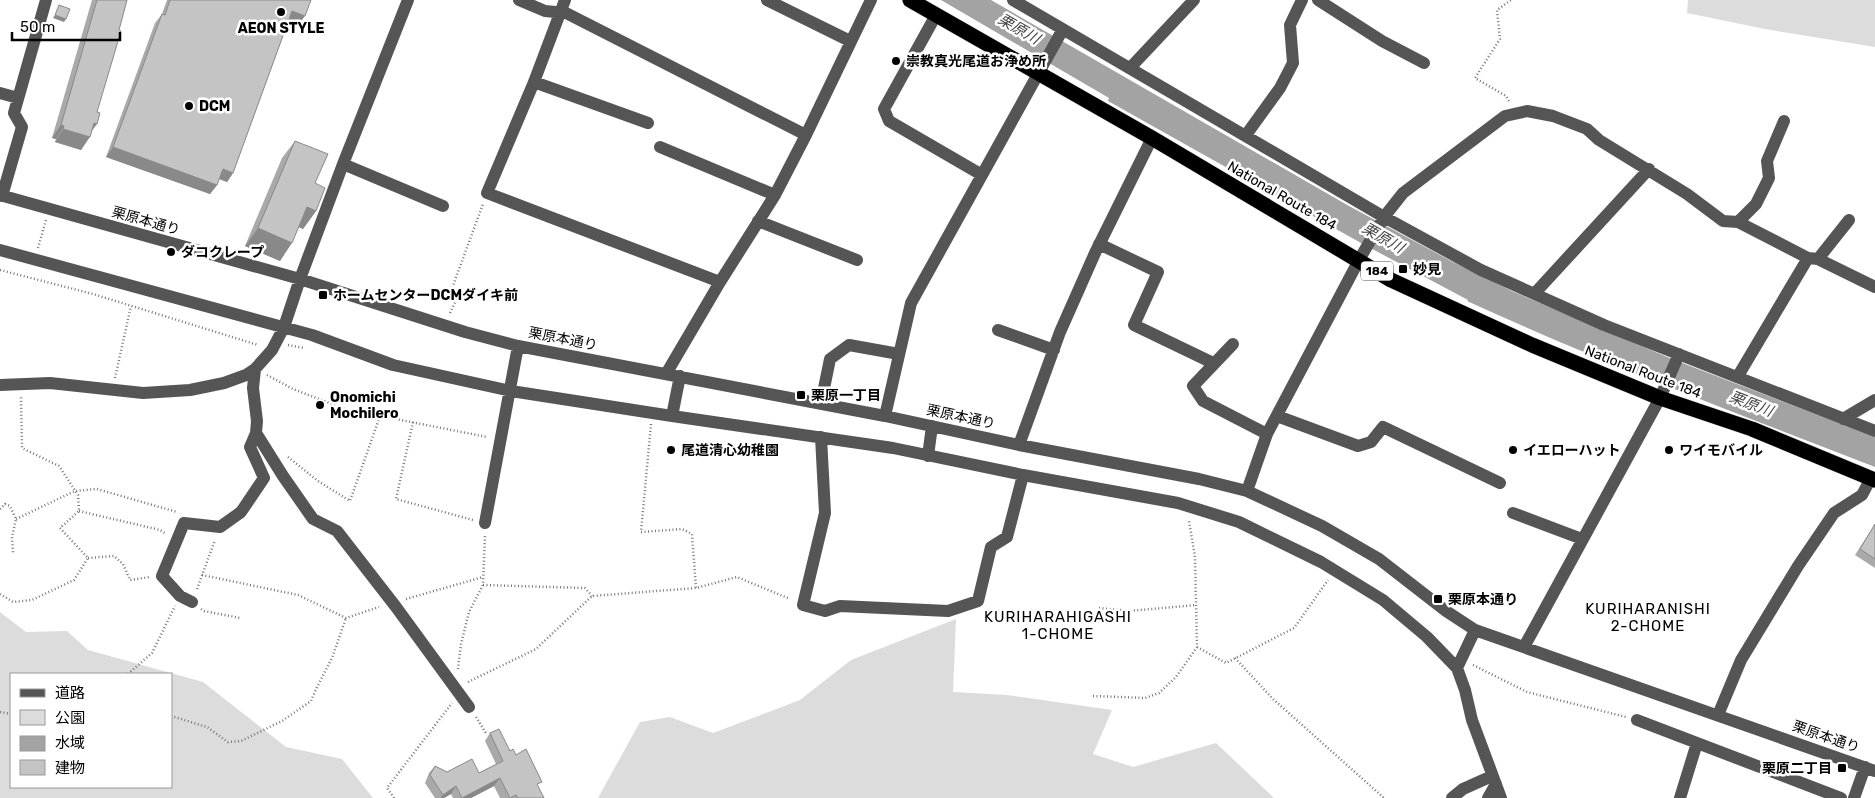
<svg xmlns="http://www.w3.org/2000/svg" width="1875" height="798" font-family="Rubik,'Noto Sans JP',sans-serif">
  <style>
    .green { fill: #dcdcdc; fill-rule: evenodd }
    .water { fill: #a3a3a3 }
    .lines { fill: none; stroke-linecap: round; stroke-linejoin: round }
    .highway-casing { stroke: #dbdbdb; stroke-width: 16 }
    .path { stroke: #777; stroke-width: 2.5; stroke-dasharray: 1 2.5; stroke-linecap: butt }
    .minor { stroke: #555; stroke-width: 12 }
    .highway { stroke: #000; stroke-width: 15 }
    .wall { fill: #a9a9a9 }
    .shaded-wall { fill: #898989 }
    .building { fill: #c4c4c4; stroke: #898989 }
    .poi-dot { fill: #000; stroke: #fff; stroke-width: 2 }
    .labels { text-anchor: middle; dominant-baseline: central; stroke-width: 5; stroke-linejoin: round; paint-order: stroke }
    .shield { fill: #fff; stroke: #4c4c4c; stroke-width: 1 }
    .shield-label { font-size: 12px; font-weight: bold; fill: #000 }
    .poi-label { font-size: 14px; font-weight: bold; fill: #000; stroke: #fff; text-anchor: start }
    .street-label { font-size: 14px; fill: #000; stroke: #fff }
    .water-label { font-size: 15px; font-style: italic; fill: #444; stroke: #fff }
    .neighbourhood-label { font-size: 15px; letter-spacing: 1px; fill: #000; stroke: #fff }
  </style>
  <rect width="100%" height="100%" fill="#fff"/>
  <path class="green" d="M 1688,0 L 1875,0 L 1875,47 L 1765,29 L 1687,13 Z
    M 0,612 L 26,632 L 67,631 L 88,650 L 203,682 L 286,747 L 342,759 L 373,798 L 0,798 ZM 11,674 L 171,674 L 171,787 L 11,787 Z
    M 956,619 L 953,692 L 1007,695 L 1112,710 L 1093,754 L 1133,767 L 1216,743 L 1274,798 L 598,798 L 640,722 L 670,717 L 713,733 L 800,700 L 851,660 Z"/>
  <path class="water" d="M 941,0 L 991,0 L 1349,206 L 1453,262 L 1514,292 L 1672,359 L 1875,437 L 1875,467 C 1739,414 1600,362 1467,301 L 1468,300 L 1361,243 L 1108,101 L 1109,98 Z"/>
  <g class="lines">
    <g class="highway-casing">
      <path id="highway" d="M 910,0 L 1152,138 L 1391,280 L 1532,345 L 1660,398 L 1752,429 L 1875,480"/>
    </g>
    <path class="path" d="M 1509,101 L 1506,96 L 1475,78 L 1500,39 L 1497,10 L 1511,0
      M 38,248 L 46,220
      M 0,270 L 93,294 L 258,345
      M 450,313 L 456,300 L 451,291 L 483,204
      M 288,345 L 304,348
      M 267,375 L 293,389 L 345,409 L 487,437
      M 115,378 L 131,306
      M 413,422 L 396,499 L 473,520
      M 651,424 L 641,532 L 682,529 L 692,534 L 696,588
      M 288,457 L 318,481 L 350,501 L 380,416
      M 0,509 L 5,504 L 10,506 L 16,519 L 12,537 L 13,553
      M 79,511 L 160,530 L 165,533
      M 16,519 L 75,491 L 97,489 L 177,512
      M 88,558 L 114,556 L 123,564 L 130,580 L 150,577
      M 202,575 L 298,595 L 346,618 L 379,607
      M 483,585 L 585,588 L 592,596
      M 197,589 L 215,540
      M 0,594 L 13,602 L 32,600 L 74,580 L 88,558 L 60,528 L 79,511 L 78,495 L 59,466 L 22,448 L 21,397
      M 406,599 L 483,577
      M 1099,608 L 1129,611 L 1196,605
      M 201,609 L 204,611 L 240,618
      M 1197,647 L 1226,663 L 1294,628 L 1328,580
      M 1235,658 L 1273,699 L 1384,798
      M 1473,665 L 1527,692 L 1626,717
      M 458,669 L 461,644 L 469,612 L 483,585 L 485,536
      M 128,674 L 152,653 L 175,606
      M 468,682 L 536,649 L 592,596 L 696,588 L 737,577 L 790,599
      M 1093,696 L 1145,698 L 1159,693 L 1176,677 L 1197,647 L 1195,557 L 1189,521
      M 0,712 L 11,714
      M 171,716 L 207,727 L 228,742 L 241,741 L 282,721 L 311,701 L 317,687 L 332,658 L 346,618
      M 476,717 L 487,735
      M 394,798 L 387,788 L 452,703"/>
    <path class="minor" d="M 519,0 L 545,11 L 566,13 L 806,135
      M 565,0 L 534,82 L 487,193 L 720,282
      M 767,0 L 850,41
      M 1013,0 L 1384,217 L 1481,270 L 1604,325 L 1875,431
      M 1318,0 L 1382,41 L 1424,63
      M 936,15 L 884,109 L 889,121 L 982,175
      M 1130,68 L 1194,0
      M 534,82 L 648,123
      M 0,93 L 18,98
      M 1246,135 L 1280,88 L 1293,63 L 1290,25 L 1302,0
      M 660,147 L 775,195
      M 343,164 L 443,206
      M 0,195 L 300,279 L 465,332 L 518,346 L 885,416 L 1019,445 L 1199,479 L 1247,491 L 1322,526 L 1379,559 L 1446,611 L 1475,630 L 1875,771
      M 2,196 L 22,127 L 14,113 L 46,0
      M 758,221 L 857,260
      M 1738,222 L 1808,258
      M 1099,244 L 1158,272 L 1134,325 L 1213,363
      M 0,250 L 312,335 L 393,365 L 511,391 L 672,416 L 680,376
      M 1818,259 L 1875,287
      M 1535,293 L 1649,169
      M 998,330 L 1054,350
      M 1233,344 L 1193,386 L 1203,401 L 1267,434
      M 255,369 L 253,388 L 257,421 L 256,433 L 283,476 L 313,519 L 337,531 L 396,607 L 469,707
      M 666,374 L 720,282 L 775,195 L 806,135 L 871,0
      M 1738,376 L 1808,258 L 1818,259 L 1849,220
      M 0,385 L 50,383 L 143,393 L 190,390 L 224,383 L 246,375 L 255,369 L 272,350 L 284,327 L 300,279 L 343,164 L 408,0
      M 821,403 L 830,359 L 849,345 L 899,354
      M 672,416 L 893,448 L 1023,475 L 1178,503 L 1239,522 L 1321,562 L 1383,600 L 1427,637 L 1457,668
      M 885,416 L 911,303 L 1063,29
      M 1277,416 L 1358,446 L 1371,442 L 1383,427 L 1500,483
      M 1843,419 L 1875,400
      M 821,437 L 825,513 L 803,605 L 825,611 L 840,606 L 948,611 L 978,601 L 991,547 L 1007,537 L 1023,475
      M 1019,445 L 1060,332 L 1095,253 L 1152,138
      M 928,456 L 932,426
      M 1247,491 L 1267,434 L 1359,260 L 1384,217 L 1403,193 L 1505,116 L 1527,111 L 1553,116 L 1587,129 L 1599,140 L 1687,194 L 1723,221 L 1738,222 L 1756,204 L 1769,178 L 1767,161 L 1784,121
      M 1513,513 L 1582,539
      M 485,523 L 518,346
      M 192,602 L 180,596 L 162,576 L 184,523 L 220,527 L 241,512 L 264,478 L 250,447 L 256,433
      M 1475,630 L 1457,668 L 1465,690 L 1472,720 L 1501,798
      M 1524,647 L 1660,398 L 1679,354
      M 1718,715 L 1741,660 L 1798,566 L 1834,513 L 1862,495 L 1871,478
      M 1637,720 L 1841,798
      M 1452,798 L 1463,789 L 1492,776
      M 1488,798 L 1496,784
      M 1680,798 L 1697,743
      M 1854,798 L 1865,767"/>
    <use href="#highway" class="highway"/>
  </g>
  <path class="wall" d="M 92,0 L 127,0 L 91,132 L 81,150 L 55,142 L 56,139 L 52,138 Z
    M 167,0 L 311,0 L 298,25 L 288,22 L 233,173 L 227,182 L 219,179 L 217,185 L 210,194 L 106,157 L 155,23 L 162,14 Z
    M 295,141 L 315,183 L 316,211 L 303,229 L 299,227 L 280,261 L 245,246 L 282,158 Z
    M 1875,524 L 1875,568 L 1855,555 Z
    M 490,733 L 516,755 L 538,787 L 544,798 L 500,798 L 494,786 L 471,798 L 453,798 L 451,794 L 444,798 L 435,798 L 425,783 L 429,773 L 435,766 L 447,772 L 479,773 L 496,764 L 485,741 Z"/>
  <path class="shaded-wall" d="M 292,11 L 305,16 L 298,25 L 285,21 Z
    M 55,15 L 66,19 L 64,22 L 53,18 Z
    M 94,123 L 97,124 L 88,136 Z
    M 61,125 L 64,126 L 56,139 L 52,138 Z
    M 63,129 L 90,137 L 81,150 L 55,142 Z
    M 113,147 L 217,185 L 210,194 L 106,157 Z
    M 223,169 L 233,173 L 227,182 L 217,178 Z
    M 307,207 L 316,211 L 303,229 L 294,225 Z
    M 258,228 L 292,243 L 280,261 L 245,246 Z
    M 500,778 L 494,786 L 471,798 L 462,798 Z
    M 456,786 L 451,794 L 444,798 L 440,798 L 443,795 Z"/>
  <path class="building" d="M 97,0 L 127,0 L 119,30 L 121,31 L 97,112 L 100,113 L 97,124 L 94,123 L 90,137 L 63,129 L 64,126 L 61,125 Z
    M 170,0 L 311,0 L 305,16 L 292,11 L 233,173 L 223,169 L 217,185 L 113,147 L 162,14 L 165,15 Z
    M 59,5 L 70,9 L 66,19 L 55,15 Z
    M 295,141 L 328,154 L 315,183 L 325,188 L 316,211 L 307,207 L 292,243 L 258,228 Z
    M 1875,524 L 1875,559 L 1860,549 Z
    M 499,729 L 510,751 L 513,749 L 516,755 L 526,749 L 542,782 L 537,784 L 544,798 L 518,798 L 516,795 L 510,798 L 500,778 L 462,798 L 456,786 L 443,795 L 430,775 L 435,766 L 447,772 L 472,759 L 479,773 L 503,761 L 490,733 Z"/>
  <g class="poi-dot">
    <circle cx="281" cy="12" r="5"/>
    <circle cx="896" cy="61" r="5"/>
    <circle cx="189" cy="106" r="5"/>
    <circle cx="171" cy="252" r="5"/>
    <rect x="1398" y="264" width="10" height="10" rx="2.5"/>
    <rect x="318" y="290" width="10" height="10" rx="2.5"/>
    <rect x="796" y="390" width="10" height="10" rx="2.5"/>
    <circle cx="320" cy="405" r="5"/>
    <circle cx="671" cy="450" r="5"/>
    <circle cx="1513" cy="450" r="5"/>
    <circle cx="1669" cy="450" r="5"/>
    <rect x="1433" y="594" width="10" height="10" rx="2.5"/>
    <rect x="1837" y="763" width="10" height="10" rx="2.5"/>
  </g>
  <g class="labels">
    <rect class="shield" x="1361" y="261.5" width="32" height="19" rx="4"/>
    <g class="shield-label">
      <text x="1377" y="271">184</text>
    </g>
    <g class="poi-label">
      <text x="281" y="28" text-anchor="middle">AEON STYLE</text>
      <text x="906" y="61">崇教真光尾道お浄め所</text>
      <text x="199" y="106">DCM</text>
      <text x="181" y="252">ダコクレープ</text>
      <text x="1413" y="269">妙見</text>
      <text x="333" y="295">ホームセンターDCMダイキ前</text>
      <text x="811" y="395">栗原一丁目</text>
      <text x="330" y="397">Onomichi<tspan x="330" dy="16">Mochilero</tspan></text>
      <text x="681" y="450">尾道清心幼稚園</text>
      <text x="1523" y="450">イエローハット</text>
      <text x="1679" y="450">ワイモバイル</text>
      <text x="1448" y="599">栗原本通り</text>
      <text x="1832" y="768" text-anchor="end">栗原二丁目</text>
    </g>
    <g class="street-label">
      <text transform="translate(1282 196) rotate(30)">National Route 184</text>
      <text transform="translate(146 221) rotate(16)">栗原本通り</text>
      <text transform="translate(563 339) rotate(11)">栗原本通り</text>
      <text transform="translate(1643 372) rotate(21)">National Route 184</text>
      <text transform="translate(961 417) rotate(12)">栗原本通り</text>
      <text transform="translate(1826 737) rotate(19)">栗原本通り</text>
    </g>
    <g class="water-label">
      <text transform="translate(1019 29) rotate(30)">栗原川</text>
      <text transform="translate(1383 238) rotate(30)">栗原川</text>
      <text transform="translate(1751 404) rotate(21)">栗原川</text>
    </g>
    <g class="neighbourhood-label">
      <text x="1648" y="609">KURIHARANISHI<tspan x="1648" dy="17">2-CHOME</tspan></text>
      <text x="1058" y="617">KURIHARAHIGASHI<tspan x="1058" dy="17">1-CHOME</tspan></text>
    </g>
  </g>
  <rect x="10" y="673" width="162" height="115" fill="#ffffff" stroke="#999999"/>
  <rect x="20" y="689" width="25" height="8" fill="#555555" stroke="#999999"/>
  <text x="55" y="698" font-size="15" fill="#000000">道路</text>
  <rect x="20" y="710" width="25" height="15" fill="#dcdcdc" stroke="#999999"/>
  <text x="55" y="723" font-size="15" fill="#000000">公園</text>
  <rect x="20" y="736" width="25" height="15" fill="#a3a3a3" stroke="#999999"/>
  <text x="55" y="748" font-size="15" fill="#000000">水域</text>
  <rect x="20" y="760" width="25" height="15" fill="#c4c4c4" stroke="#999999"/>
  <text x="55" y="773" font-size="15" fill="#000000">建物</text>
  <path d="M12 32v8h108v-8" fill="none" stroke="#000000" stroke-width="2.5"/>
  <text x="20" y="32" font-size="15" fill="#000000" stroke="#ffffff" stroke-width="4" paint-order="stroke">50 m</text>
</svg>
